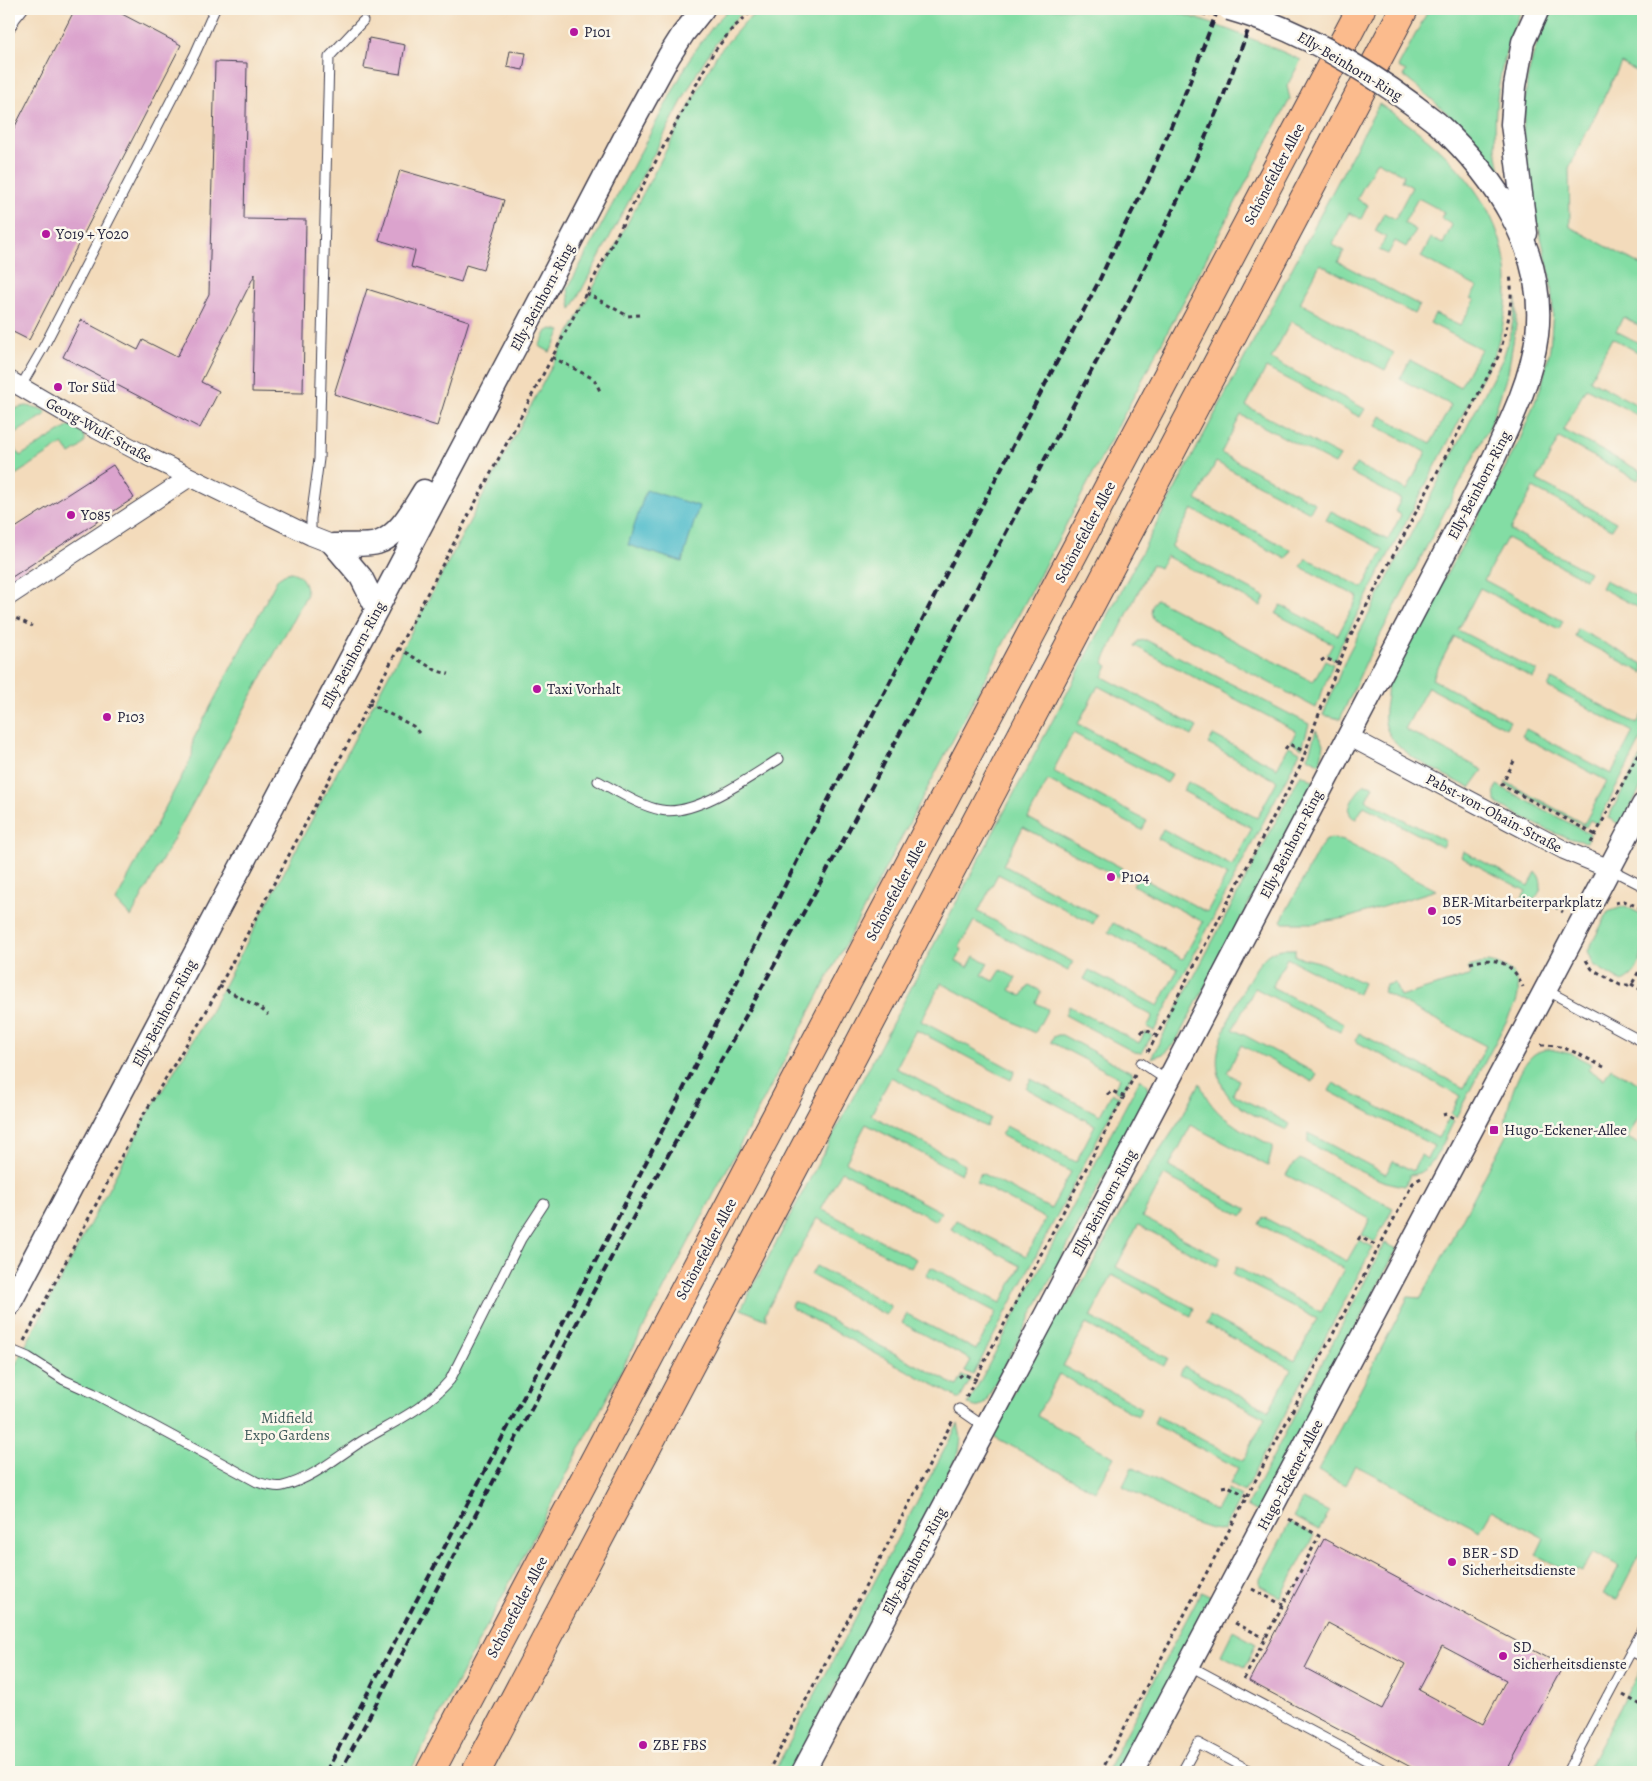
<svg xmlns="http://www.w3.org/2000/svg" width="1652" height="1781" font-family="Alegreya,serif">
  <style>
    .green { fill: #83dda4; stroke: #528070 }
    .water { fill: #52becc; stroke: #3a7084 }
    .building { fill: #dba3cd; fill-rule: evenodd }
    .lines { fill: none; stroke-linecap: round; stroke-linejoin: round }
    .service-casing { stroke: #413e4e; stroke-width: 11 }
    .minor-casing { stroke: #413e4e; stroke-width: 20 }
    .tertiary-casing { stroke: #413e4e; stroke-width: 25 }
    .trunk-casing { stroke: #413e4e; stroke-width: 30 }
    .path { stroke: #413e4e; stroke-width: 3; stroke-dasharray: 4 4; stroke-linecap: butt }
    .service { stroke: #fff; stroke-width: 9 }
    .minor { stroke: #fff; stroke-width: 18 }
    .tertiary { stroke: #fff; stroke-width: 22 }
    .trunk { stroke: #fbbb8d; stroke-width: 28 }
    .rail { stroke: #22223b; stroke-width: 4; stroke-dasharray: 8 4; stroke-linecap: butt }
    .tertiary-bridge-casing { stroke: #413e4e; stroke-width: 25; stroke-linecap: butt }
    .path-bridge { stroke: #413e4e; stroke-width: 3; stroke-dasharray: 4 4; stroke-linecap: butt }
    .tertiary-bridge { stroke: #fff; stroke-width: 22 }
    .poi-dot { fill: #b5179e; stroke: #fbf7ec; stroke-width: 2 }
    .labels { text-anchor: middle; dominant-baseline: central; stroke-width: 5; stroke-linejoin: round; paint-order: stroke }
    .poi-label { font-size: 15px; fill: #22223b; stroke: #fbf7ec; text-anchor: start }
    .street-label { font-size: 15px; fill: #22223b; stroke: #fbf7ec }
    .park-label { font-size: 15px; fill: #3f5a5a; stroke: #fbf7ec }
  </style>
  <rect width="100%" height="100%" fill="#fbf7ec"/>
  <filter id="ink" filterUnits="userSpaceOnUse"><feTurbulence type="fractalNoise" baseFrequency=".02" numOctaves="2"/><feDisplacementMap in="SourceGraphic" scale="10" xChannelSelector="R" yChannelSelector="G"/><feConvolveMatrix kernelMatrix="1 2 1 2 8 2 1 2 1" color-interpolation-filters="sRGB"/></filter>
  <filter id="wash" filterUnits="userSpaceOnUse"><feTurbulence type="fractalNoise" baseFrequency=".0096" numOctaves="4" result="noise"/><feDisplacementMap in="SourceGraphic" scale="20" xChannelSelector="R" yChannelSelector="G"/><feGaussianBlur stdDeviation="1.12" result="paint"/><feColorMatrix in="noise" values="0 0 0 0 0 0 0 0 0 0 0 0 0 0 0 0 0 1.4 0 .05"/><feComposite in="paint" operator="in"/></filter>
  <g filter="url(#wash)">
    <rect width="100%" height="100%" fill="#f3dbbb"/>
    <path class="green" d="M 729,9 L 746,9 C 726,27 712,48 698,71 L 571,310 L 568,288 L 692,55 L 716,22 Z
      M 761,9 L 1163,9 C 1211,21 1256,40 1301,60 L 1287,86 L 1290,99 L 410,1772 L 9,1772 L 9,1377 L 149,1112 L 209,1014 L 717,54 L 746,21 Z
      M 1429,9 L 1522,9 C 1503,49 1492,103 1496,148 C 1497,157 1499,166 1501,174 L 1498,175 L 1468,138 L 1447,116 L 1448,114 L 1427,95 L 1403,76 L 1406,71 L 1398,67 Z
      M 1552,9 L 1643,9 L 1643,75 L 1621,63 L 1569,168 L 1570,227 L 1643,266 L 1643,328 L 1623,317 L 1616,331 L 1643,345 L 1643,355 L 1612,338 L 1590,380 L 1643,408 L 1643,418 L 1586,388 L 1563,430 L 1642,472 L 1638,480 L 1559,438 L 1537,480 L 1616,522 L 1612,529 L 1533,488 L 1510,530 L 1589,572 L 1585,579 L 1507,538 L 1484,580 L 1563,621 L 1559,629 L 1480,588 L 1458,630 L 1537,671 L 1533,678 L 1454,637 L 1432,679 L 1510,721 L 1506,728 L 1428,687 L 1405,729 L 1483,770 L 1470,788 C 1445,774 1389,753 1385,722 C 1383,709 1389,696 1387,683 L 1519,442 L 1542,384 L 1550,349 L 1553,311 L 1550,275 L 1533,204 L 1523,131 L 1527,79 L 1534,52 L 1545,21 Z
      M 1379,104 C 1472,163 1537,243 1493,357 L 1341,645 L 1335,660 L 1327,655 L 1333,644 L 1276,614 L 1281,605 L 1338,635 L 1358,597 L 1301,567 L 1306,558 L 1363,588 L 1383,550 L 1326,520 L 1331,511 L 1388,540 L 1401,515 L 1395,511 L 1401,499 L 1351,473 L 1356,464 L 1407,490 L 1426,452 L 1376,426 L 1381,416 L 1431,443 L 1451,405 L 1400,379 L 1410,360 L 1460,387 L 1481,349 L 1430,323 L 1435,314 L 1460,326 L 1475,300 L 1471,298 L 1477,287 L 1421,257 L 1431,238 L 1443,244 L 1452,225 L 1441,218 L 1444,212 L 1418,198 L 1404,223 L 1416,230 L 1406,247 L 1395,241 L 1388,254 L 1379,250 L 1386,237 L 1375,231 L 1384,213 L 1395,219 L 1412,187 L 1401,181 L 1404,175 L 1377,161 L 1357,199 L 1368,205 L 1361,219 L 1349,213 L 1332,245 L 1344,251 L 1338,262 L 1419,305 L 1414,314 L 1320,264 L 1300,303 L 1394,353 L 1385,370 L 1291,321 L 1271,359 L 1365,409 L 1360,417 L 1266,368 L 1246,406 L 1340,456 L 1335,464 L 1241,415 L 1221,453 L 1315,503 L 1310,512 L 1216,462 L 1196,500 L 1291,550 L 1286,559 L 1192,509 L 1171,547 L 1265,597 L 1261,606 L 1166,556 L 1160,568 L 1152,564 L 1103,663 L 1108,666 L 1103,677 L 1197,727 L 1192,736 L 1098,686 L 1078,724 L 1172,774 L 1167,783 L 1073,733 L 1053,771 L 1147,821 L 1142,830 L 1048,780 L 1028,818 L 1122,868 L 1118,877 L 1023,827 L 1003,865 L 1097,915 L 1093,924 L 998,874 L 978,912 L 1073,962 L 1068,971 L 974,921 L 959,948 L 962,949 L 956,961 L 968,967 L 974,956 L 988,963 L 982,975 L 994,981 L 1001,970 L 1016,978 L 1010,990 L 1022,996 L 1029,985 L 1041,991 L 1036,1003 L 1048,1009 L 1035,1033 L 941,983 L 921,1021 L 1015,1071 L 1011,1080 L 916,1030 L 896,1068 L 990,1118 L 986,1127 L 891,1077 L 871,1115 L 965,1165 L 961,1174 L 866,1124 L 846,1162 L 941,1212 L 936,1221 L 842,1171 L 821,1209 L 916,1259 L 911,1268 L 817,1218 L 765,1314 L 767,1320 L 741,1309 Z
      M 1516,299 L 1516,325 L 1508,372 L 1491,424 L 1366,662 L 1340,719 L 1323,715 L 1347,656 L 1503,358 L 1511,333 Z
      M 552,329 L 561,331 L 550,352 L 539,346 L 547,331 Z
      M 26,406 L 39,408 L 46,412 L 45,415 L 9,437 L 9,415 L 17,408 Z
      M 71,425 C 91,437 89,443 70,454 L 63,444 L 9,479 L 9,439 L 20,456 Z
      M 291,572 C 303,575 305,583 307,594 L 131,917 L 116,901 L 192,757 L 193,740 L 278,578 L 284,574 Z
      M 1605,580 L 1643,600 L 1643,610 L 1601,588 Z
      M 1156,599 L 1313,682 L 1325,660 L 1333,664 L 1316,708 L 1155,621 C 1149,613 1151,607 1156,599 Z
      M 1578,629 L 1643,664 L 1643,673 L 1575,637 Z
      M 1146,640 L 1309,724 L 1302,748 L 1291,742 L 1296,731 L 1135,646 L 1138,641 Z
      M 1552,679 L 1637,724 L 1643,712 L 1643,736 L 1597,824 L 1590,820 L 1586,827 L 1506,785 L 1506,782 L 1584,824 L 1607,781 L 1522,736 L 1526,729 L 1611,774 L 1633,732 L 1548,687 Z
      M 1316,730 L 1324,744 L 1320,764 L 1308,757 Z
      M 1213,735 L 1277,768 L 1289,746 L 1300,752 L 1154,1031 L 1147,1027 L 1153,1016 L 1084,979 L 1089,970 L 1158,1006 L 1178,969 L 1108,932 L 1113,923 L 1183,959 L 1203,922 L 1133,885 L 1138,876 L 1207,912 L 1227,875 L 1158,839 L 1163,829 L 1232,866 L 1252,828 L 1183,791 L 1188,782 L 1257,818 L 1277,781 L 1208,744 Z
      M 1643,752 L 1643,783 L 1621,825 L 1608,818 Z
      M 1301,774 L 1314,781 L 1175,1043 L 1163,1054 L 1151,1058 Z
      M 1365,784 L 1373,786 L 1366,800 L 1445,841 L 1442,847 L 1364,806 L 1356,819 C 1354,818 1351,817 1350,814 C 1346,806 1359,789 1365,784 Z
      M 1497,785 L 1590,834 L 1587,842 C 1555,838 1526,818 1498,804 C 1493,798 1494,792 1497,785 Z
      M 1331,838 L 1344,841 L 1436,890 L 1347,918 L 1314,923 L 1283,923 L 1281,921 L 1319,849 L 1325,841 Z
      M 1463,851 L 1529,886 L 1536,872 C 1547,885 1538,900 1525,905 L 1519,904 L 1526,891 L 1461,857 Z
      M 1625,906 L 1643,915 C 1643,938 1647,971 1622,982 L 1594,965 L 1588,951 L 1608,912 Z
      M 1282,949 L 1295,949 L 1295,956 L 1319,962 L 1363,983 L 1358,994 L 1287,958 L 1272,987 L 1344,1024 L 1340,1032 L 1255,988 L 1233,1029 L 1317,1074 L 1313,1082 L 1241,1045 L 1227,1073 L 1239,1080 L 1233,1094 L 1290,1124 L 1287,1130 C 1266,1120 1235,1110 1224,1089 C 1218,1077 1216,1064 1218,1052 C 1221,1032 1251,969 1265,957 C 1270,952 1276,950 1282,949 Z
      M 1487,962 C 1510,965 1524,979 1516,1003 L 1456,1117 L 1451,1114 L 1460,1096 L 1355,1041 L 1359,1033 L 1464,1088 L 1486,1046 L 1383,992 L 1386,985 L 1395,983 L 1400,997 L 1471,975 L 1468,967 Z
      M 1069,1006 L 1139,1043 L 1145,1032 L 1152,1035 L 1142,1053 L 1134,1052 L 1065,1015 Z
      M 1058,1035 L 1062,1035 L 1133,1073 L 1121,1093 L 1114,1089 L 1120,1078 L 1051,1042 L 1053,1037 Z
      M 1549,1049 L 1572,1054 L 1591,1064 L 1588,1070 L 1604,1079 L 1611,1068 L 1643,1086 L 1643,1108 L 1628,1138 L 1643,1147 L 1643,1547 L 1616,1600 L 1604,1595 L 1619,1566 L 1593,1552 L 1582,1571 L 1577,1569 L 1574,1574 L 1536,1555 L 1544,1538 L 1492,1510 L 1480,1531 L 1355,1465 L 1345,1485 L 1318,1471 L 1408,1297 L 1421,1298 L 1509,1130 C 1507,1126 1505,1122 1506,1119 C 1508,1102 1519,1068 1531,1057 C 1536,1052 1542,1050 1549,1049 Z
      M 1031,1079 L 1100,1115 L 1112,1093 L 1120,1096 L 973,1375 L 965,1371 L 971,1360 L 902,1323 L 907,1314 L 976,1350 L 996,1312 L 926,1276 L 931,1267 L 1001,1303 L 1021,1266 L 951,1229 L 956,1220 L 1026,1256 L 1046,1219 L 976,1182 L 981,1173 L 1051,1209 L 1071,1172 L 1001,1135 L 1006,1126 L 1076,1162 L 1095,1125 L 1026,1088 Z
      M 1140,1079 L 1147,1085 L 1148,1093 L 985,1403 C 979,1409 976,1408 968,1404 Z
      M 1200,1083 C 1213,1119 1241,1128 1272,1146 L 1272,1151 L 1268,1166 L 1191,1125 L 1169,1167 L 1247,1209 L 1243,1216 L 1164,1175 L 1142,1217 L 1221,1258 L 1217,1266 L 1138,1225 L 1116,1267 L 1194,1308 L 1191,1316 L 1112,1275 L 1090,1317 L 1168,1358 L 1164,1366 L 1086,1324 L 1063,1366 L 1142,1408 L 1138,1416 L 1059,1374 L 1037,1416 L 1114,1457 L 1095,1491 L 991,1435 L 1052,1319 L 1068,1304 L 1085,1278 L 1129,1197 L 1179,1122 Z
      M 1333,1083 L 1438,1138 L 1449,1118 L 1454,1121 C 1445,1138 1432,1175 1410,1175 L 1405,1186 C 1371,1182 1339,1159 1308,1143 L 1308,1133 L 1386,1174 L 1393,1161 L 1413,1171 L 1421,1155 L 1427,1159 L 1434,1146 L 1329,1091 Z
      M 1300,1159 L 1393,1208 L 1375,1242 L 1362,1235 L 1370,1219 L 1286,1175 L 1290,1168 Z
      M 1263,1217 L 1347,1261 L 1359,1240 L 1373,1247 L 1244,1492 L 1230,1484 L 1238,1468 L 1154,1424 L 1157,1416 L 1243,1461 L 1265,1418 L 1180,1374 L 1184,1366 L 1269,1411 L 1291,1369 L 1206,1324 L 1210,1316 L 1295,1361 L 1317,1319 L 1233,1275 L 1236,1267 L 1321,1312 L 1344,1269 L 1259,1224 Z
      M 1385,1243 L 1397,1249 L 1258,1512 L 1247,1506 Z
      M 816,1266 L 891,1306 L 886,1315 L 811,1275 Z
      M 792,1302 L 796,1302 L 957,1386 L 963,1375 L 971,1379 L 960,1399 L 793,1309 L 791,1306 Z
      M 958,1424 L 961,1438 L 959,1452 L 790,1772 L 774,1772 Z
      M 1132,1467 L 1216,1511 L 1228,1489 L 1241,1496 L 1223,1531 C 1189,1527 1153,1502 1123,1486 Z
      M 1303,1499 L 1329,1512 L 1319,1530 L 1293,1517 Z
      M 1290,1522 L 1314,1535 L 1281,1597 L 1260,1586 L 1260,1579 Z
      M 1201,1592 L 1211,1597 L 1210,1605 L 1122,1772 L 1106,1772 Z
      M 1233,1631 L 1256,1644 L 1245,1667 L 1221,1655 Z
      M 1643,1663 L 1643,1772 L 1586,1772 Z"/>
    <path class="water" d="M 646,490 L 699,506 L 682,562 L 628,545 Z"/>
    <g id="blocks">
      <path class="building" d="M 75,9 L 122,9 L 120,13 L 181,45 L 29,340 L 9,330 L 9,138 Z
        M 369,38 L 405,45 L 400,74 L 364,68 Z
        M 510,51 L 526,53 L 523,70 L 507,67 Z
        M 215,62 L 247,63 L 244,219 L 306,220 L 303,393 L 252,392 L 255,274 L 201,382 L 219,391 L 200,428 L 63,357 L 81,320 L 138,350 L 143,340 L 177,357 L 209,294 Z
        M 400,170 L 504,200 L 483,270 L 466,265 L 461,282 L 411,267 L 415,251 L 379,240 Z
        M 367,289 L 469,321 L 437,426 L 334,394 Z
        M 113,465 L 134,498 L 9,579 L 9,532 Z
        M 1324,1539 L 1563,1666 L 1506,1772 L 1420,1772 L 1249,1681 ZM 1328,1623 L 1405,1664 L 1382,1709 L 1305,1668 ZM 1442,1646 L 1506,1680 L 1483,1724 L 1419,1690 Z"/>
    </g>
  </g>
  <g filter="url(#ink)">
    <use href="#blocks" fill-opacity="0" stroke="#413e4e" stroke-width="1"/>
    <g class="lines">
      <g class="service-casing">
        <path id="service" d="M 9,30 L 15,19 L 23,9
          M 21,386 L 43,348 L 195,54 L 215,9
          M 311,536 L 311,519 L 319,459 L 329,57 L 363,21
          M 598,781 C 615,790 642,807 661,810 C 695,817 750,777 779,759
          M 1610,869 L 1643,886
          M 1546,990 L 1643,1042
          M 1141,1063 L 1168,1081
          M 9,1349 L 28,1357 L 64,1380 L 93,1393 L 257,1482 C 264,1484 275,1488 283,1486 C 312,1479 337,1457 362,1441 C 394,1422 426,1408 450,1380 L 521,1239 L 544,1204
          M 959,1409 L 985,1427
          M 1631,1651 L 1643,1657
          M 1190,1666 L 1388,1772
          M 1182,1772 L 1198,1743 L 1253,1772
          M 1567,1772 L 1643,1629"/>
      </g>
      <g class="minor-casing">
        <path id="minor" d="M 9,380 L 69,415 L 147,456 L 311,536 L 334,545
          M 9,596 L 190,477
          M 1348,736 L 1564,850 L 1610,869"/>
      </g>
      <g class="tertiary-casing">
        <path id="tertiary" d="M 1526,233 L 1512,124 L 1515,86 L 1523,42 L 1538,9
          M 334,545 C 345,544 368,546 377,543 C 399,536 412,510 424,491
          M 334,545 L 361,577 L 377,609
          M 9,1305 L 517,344 L 628,131 L 669,56 L 683,34 L 703,9
          M 803,1772 L 1046,1314 L 1488,470 C 1508,427 1531,383 1537,335 C 1547,251 1495,177 1437,123
          M 1132,1772 L 1643,805"/>
      </g>
      <g class="trunk-casing">
        <path id="trunk" d="M 430,1772 L 1361,9
          M 476,1772 L 1404,9"/>
      </g>
      <path class="path" d="M 586,293 L 628,316 L 639,315
        M 552,357 L 594,379 L 600,391
        M 9,615 L 32,626
        M 398,648 L 437,671 L 449,674
        M 1321,661 L 1325,658 L 1339,664
        M 368,703 L 413,726 L 419,733
        M 1285,749 L 1289,744 L 1306,752
        M 1514,761 L 1502,785 L 1596,835
        M 1591,843 L 1643,745
        M 1548,902 L 1563,912
        M 1615,903 L 1624,901 L 1643,909
        M 1586,960 L 1592,969 L 1620,985 L 1628,985 L 1633,982 L 1643,964
        M 1470,963 C 1495,956 1513,962 1523,987
        M 1631,984 L 1643,991
        M 219,986 L 260,1008 L 268,1015
        M 1141,1033 L 1145,1029 L 1157,1036
        M 1541,1045 C 1565,1044 1583,1057 1604,1067
        M 1148,1052 L 1300,767 L 1317,719 L 1348,641 L 1499,355 C 1507,328 1514,302 1510,275
        M 1107,1095 L 1112,1091 L 1125,1097
        M 1443,1115 L 1446,1114 L 1454,1118
        M 1358,1240 L 1360,1237 L 1379,1247
        M 24,1341 L 141,1119 L 206,1012 L 713,53 L 732,29 L 754,9
        M 959,1377 L 963,1374 L 977,1380
        M 966,1397 L 1135,1075
        M 1222,1487 L 1228,1486 L 1247,1496
        M 1252,1589 L 1283,1605
        M 1235,1623 L 1265,1638
        M 1244,1679 L 1319,1536 L 1289,1519
        M 1623,1695 L 1643,1706
        M 768,1772 L 953,1420
        M 1101,1772 L 1413,1183 L 1421,1178"/>
      <use href="#service" class="service"/>
      <use href="#minor" class="minor"/>
      <use href="#tertiary" class="tertiary"/>
      <use href="#trunk" class="trunk"/>
      <path class="rail" d="M 326,1772 L 608,1237 L 692,1072 L 812,831 L 1098,283 L 1124,227 L 1148,181 L 1189,84 L 1218,9
        M 340,1772 L 619,1243 L 834,858 L 1130,298 L 1180,195 L 1223,97 L 1256,9"/>
      <g class="tertiary-bridge-casing">
        <path id="tertiary-bridge" d="M 1229,9 C 1306,31 1375,74 1437,123"/>
      </g>
      <path class="path-bridge" d="M 1187,9 L 1210,16"/>
      <use href="#tertiary-bridge" class="tertiary-bridge"/>
    </g>
  </g>
  <g class="poi-dot">
    <circle cx="574" cy="32" r="5"/>
    <circle cx="46" cy="234" r="5"/>
    <circle cx="58" cy="387" r="5"/>
    <circle cx="71" cy="515" r="5"/>
    <circle cx="537" cy="689" r="5"/>
    <circle cx="107" cy="717" r="5"/>
    <circle cx="1111" cy="877" r="5"/>
    <circle cx="1432" cy="911" r="5"/>
    <rect x="1489" y="1125" width="10" height="10" rx="2.5"/>
    <circle cx="1452" cy="1562" r="5"/>
    <circle cx="1503" cy="1656" r="5"/>
    <circle cx="643" cy="1745" r="5"/>
  </g>
  <g class="labels">
    <g class="poi-label">
      <text x="584" y="32">P101</text>
      <text x="56" y="234">Y019 + Y020</text>
      <text x="68" y="387">Tor Süd</text>
      <text x="81" y="515">Y085</text>
      <text x="547" y="689">Taxi Vorhalt</text>
      <text x="117" y="717">P103</text>
      <text x="1121" y="877">P104</text>
      <text x="1442" y="902">BER-Mitarbeiterparkplatz<tspan x="1442" dy="17">105</tspan></text>
      <text x="1504" y="1130">Hugo-Eckener-Allee</text>
      <text x="1462" y="1553">BER - SD<tspan x="1462" dy="17">Sicherheitsdienste</tspan></text>
      <text x="1513" y="1647">SD<tspan x="1513" dy="17">Sicherheitsdienste</tspan></text>
      <text x="653" y="1745">ZBE FBS</text>
    </g>
    <g class="street-label">
      <text transform="translate(1350 66) rotate(31)">Elly-Beinhorn-Ring</text>
      <text transform="translate(1274 174) rotate(-62)">Schönefelder Allee</text>
      <text transform="translate(542 297) rotate(-62)">Elly-Beinhorn-Ring</text>
      <text transform="translate(99 430) rotate(29)">Georg-Wulf-Straße</text>
      <text transform="translate(1479 485) rotate(-63)">Elly-Beinhorn-Ring</text>
      <text transform="translate(1085 532) rotate(-62)">Schönefelder Allee</text>
      <text transform="translate(353 655) rotate(-62)">Elly-Beinhorn-Ring</text>
      <text transform="translate(1494 813) rotate(28)">Pabst-von-Ohain-Straße</text>
      <text transform="translate(1291 844) rotate(-63)">Elly-Beinhorn-Ring</text>
      <text transform="translate(896 890) rotate(-62)">Schönefelder Allee</text>
      <text transform="translate(164 1013) rotate(-62)">Elly-Beinhorn-Ring</text>
      <text transform="translate(1104 1203) rotate(-62)">Elly-Beinhorn-Ring</text>
      <text transform="translate(706 1249) rotate(-62)">Schönefelder Allee</text>
      <text transform="translate(1290 1475) rotate(-62)">Hugo-Eckener-Allee</text>
      <text transform="translate(914 1561) rotate(-62)">Elly-Beinhorn-Ring</text>
      <text transform="translate(517 1607) rotate(-62)">Schönefelder Allee</text>
    </g>
    <g class="park-label">
      <text x="287" y="1418">Midfield<tspan x="287" dy="17">Expo Gardens</tspan></text>
    </g>
  </g>
  <rect width="1652" height="1781" fill="none" stroke="#fbf7ec" stroke-width="30"/>
</svg>
